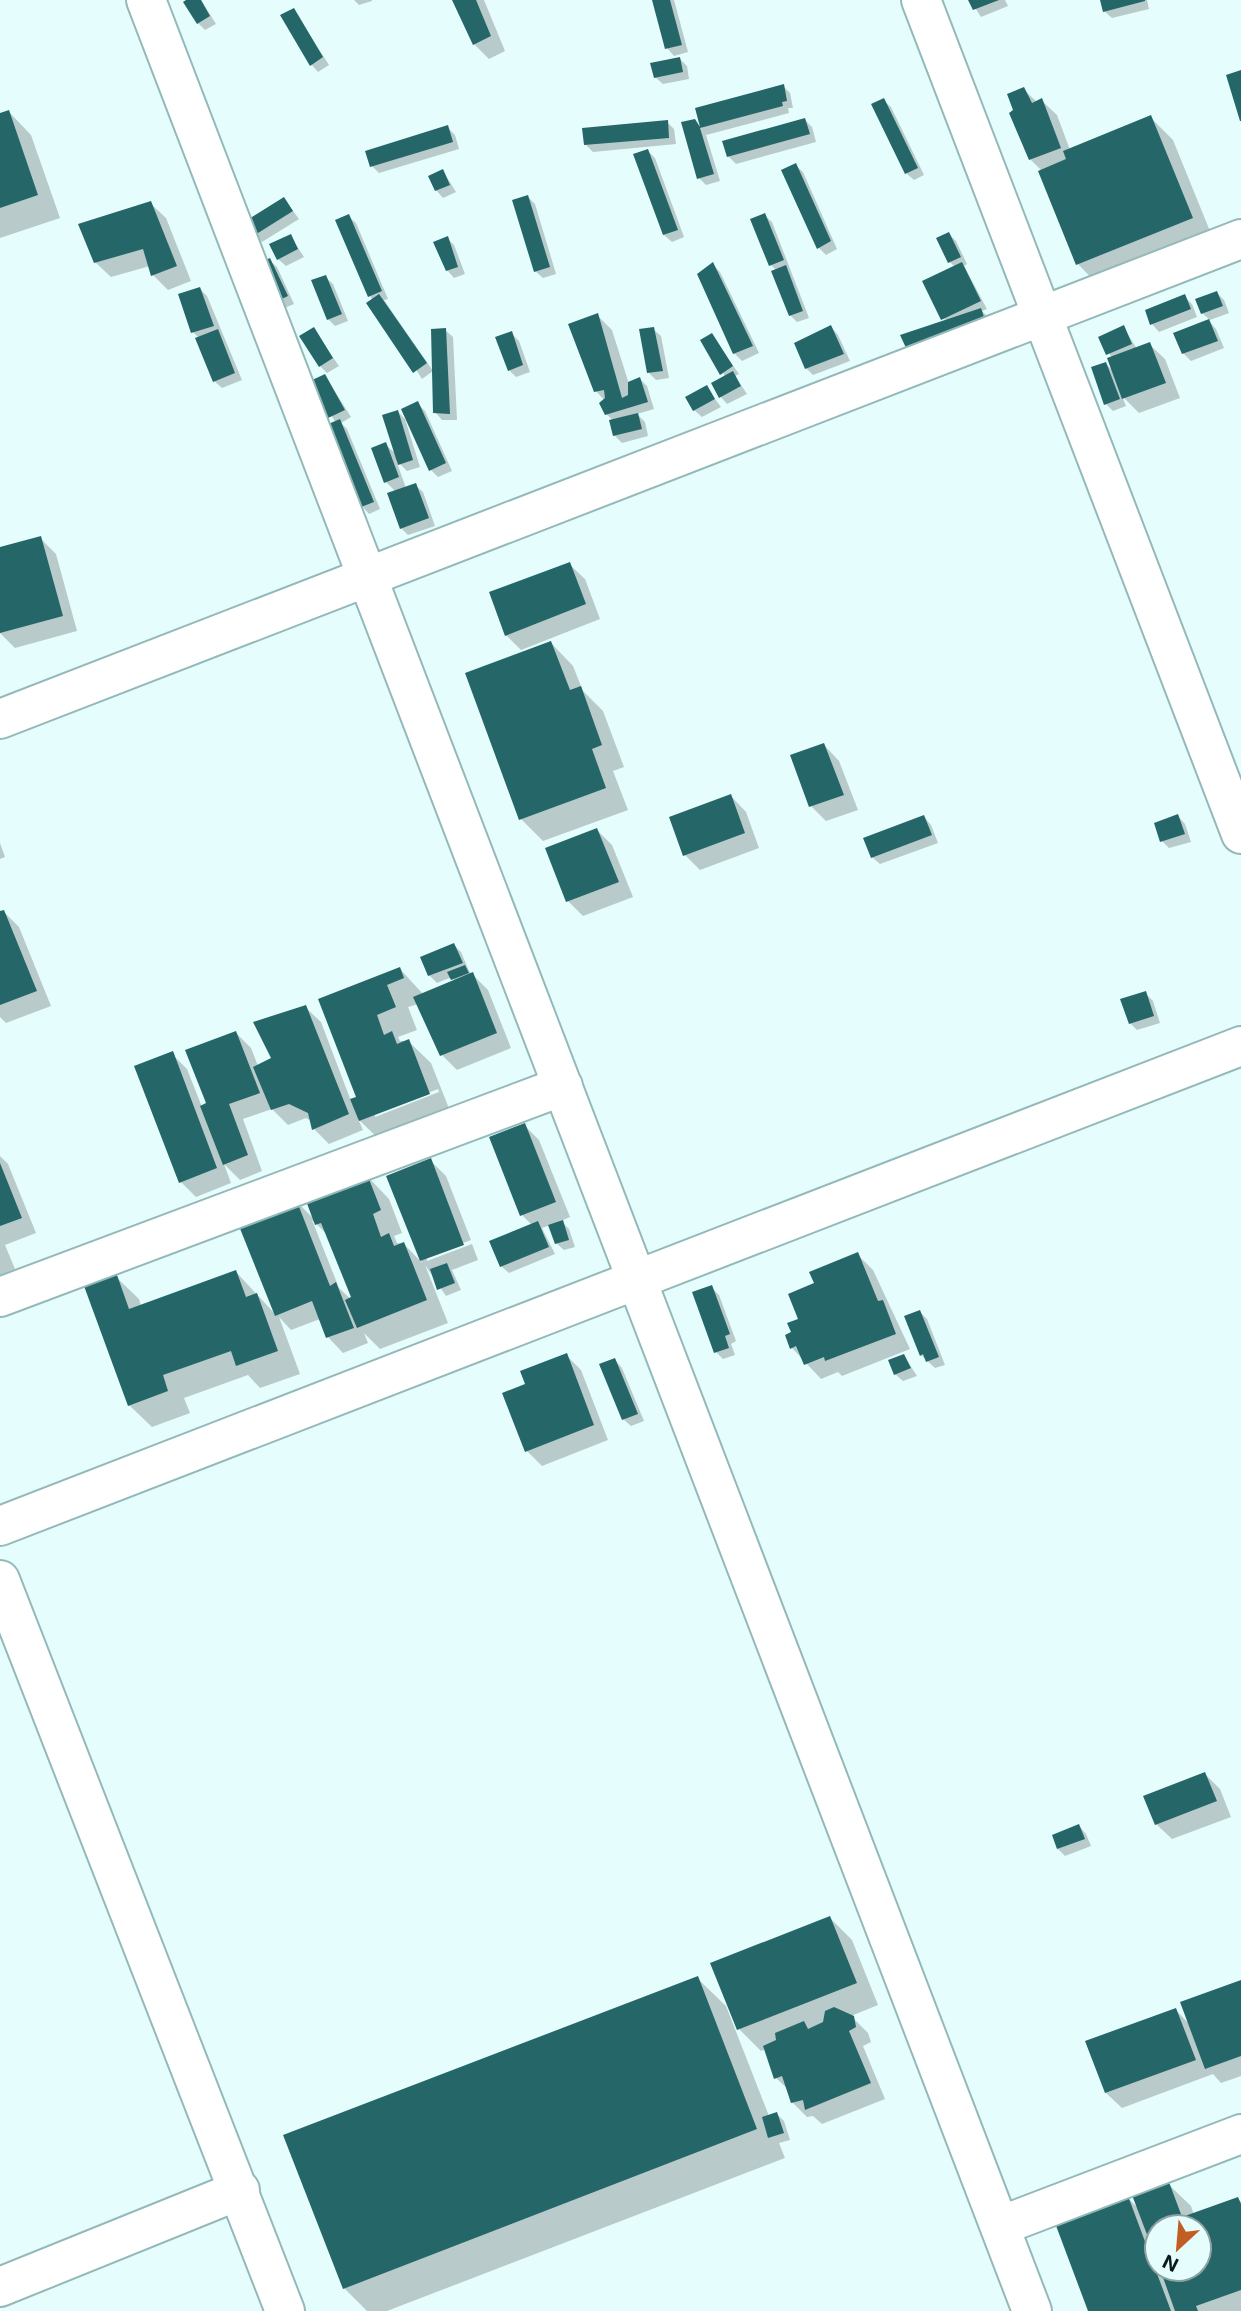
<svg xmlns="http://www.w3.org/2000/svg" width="1241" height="2311" font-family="Inter,sans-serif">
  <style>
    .shadow { fill: #0003; fill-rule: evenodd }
    .building { fill: #256668 }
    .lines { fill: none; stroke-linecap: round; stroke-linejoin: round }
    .minor-casing { stroke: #94b9b9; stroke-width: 42 }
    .minor { stroke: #fff; stroke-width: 38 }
  </style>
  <rect width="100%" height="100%" fill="#e6fdfd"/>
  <path class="shadow" d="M 190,0 L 201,0 L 216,24 L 205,30 L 198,23 Z
    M 354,0 L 372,0 L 372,1 L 359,5 Z
    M 454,0 L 484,0 L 505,51 L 489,59 L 474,44 Z
    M 654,0 L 674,0 L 688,52 L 674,56 L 667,48 Z
    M 970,0 L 1005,0 L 1008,6 L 981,17 Z
    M 1102,0 L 1147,0 L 1149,9 L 1112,18 L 1104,11 Z
    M 294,10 L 329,65 L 318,72 L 311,64 Z
    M 680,59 L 687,66 L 689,79 L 663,84 L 655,77 Z
    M 783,86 L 790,93 L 793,108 L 788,108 L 789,113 L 706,135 L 720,181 L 706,185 L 699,178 L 695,121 L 702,129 L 697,110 Z
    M 1023,89 L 1037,102 L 1041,100 L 1057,115 L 1070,150 L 1150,117 L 1173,140 L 1214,241 L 1100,287 L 1078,264 L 1042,171 L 1030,159 L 1015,111 Z
    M 883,100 L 891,107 L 924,175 L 914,180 L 906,173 Z
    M 9,112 L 31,135 L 60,218 L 0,238 L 0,115 Z
    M 805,120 L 812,127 L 816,142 L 736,164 L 728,156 Z
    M 667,122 L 674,129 L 676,144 L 593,152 L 585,144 Z
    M 447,127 L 455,135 L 459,149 L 379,173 L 372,166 Z
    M 648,151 L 655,158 L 684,237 L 672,242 L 664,235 Z
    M 795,165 L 803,172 L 837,249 L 826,255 L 819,248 L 784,171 Z
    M 443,171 L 456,192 L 443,198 L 436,190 Z
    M 528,197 L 535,204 L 556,274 L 543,278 L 535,271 Z
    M 284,199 L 299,219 L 262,242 L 255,235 Z
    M 150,203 L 166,218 L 191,281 L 168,290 L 153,275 L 150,266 L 111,277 L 95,262 Z
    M 764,215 L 772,222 L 809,318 L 797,322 L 790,315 L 777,271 L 771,265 Z
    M 348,216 L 356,223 L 388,299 L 384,300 L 433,371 L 422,379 L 370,296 Z
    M 949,234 L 956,241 L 967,264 L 964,266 L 987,309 L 982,311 L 988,317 L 993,330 L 943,319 L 955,267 L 950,262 Z
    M 290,236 L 304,257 L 286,266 L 278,259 Z
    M 447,238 L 454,245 L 465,274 L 454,278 L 447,270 Z
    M 269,260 L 277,267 L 294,304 L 282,309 Z
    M 713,265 L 720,272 L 759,353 L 742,361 L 734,353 Z
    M 325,277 L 333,284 L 348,321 L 335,326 L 328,319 Z
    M 200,289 L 207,296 L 242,380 L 222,388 L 214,381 L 199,338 L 193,332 Z
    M 1217,293 L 1224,300 L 1229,313 L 1210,320 L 1202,313 Z
    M 1185,297 L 1192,304 L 1197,317 L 1159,332 L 1152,324 L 1147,311 Z
    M 597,315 L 612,330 L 629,384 L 640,379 L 647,386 L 654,409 L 637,414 L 645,422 L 648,436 L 622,443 L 614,435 L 614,421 L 606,414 L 605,401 L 596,391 Z
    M 1209,321 L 1216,329 L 1224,348 L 1191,361 L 1183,353 Z
    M 831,327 L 838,335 L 850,361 L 813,375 L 806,368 Z
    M 1124,328 L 1137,349 L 1149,344 L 1165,359 L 1180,398 L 1139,413 L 1122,396 L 1126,406 L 1113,411 L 1106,404 L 1106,364 L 1114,372 L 1112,358 L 1100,338 Z
    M 653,329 L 661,336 L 669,378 L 656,380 L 649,373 Z
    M 314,330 L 339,366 L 327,373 L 320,366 Z
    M 445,330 L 453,337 L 457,420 L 442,420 L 435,412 Z
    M 511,333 L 519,341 L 530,372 L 516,377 L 509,370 Z
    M 712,336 L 739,374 L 735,376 L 747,394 L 727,404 L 720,396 L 725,378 Z
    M 325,376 L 351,417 L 341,423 L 347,429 L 380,509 L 369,514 L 362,506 L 336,423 L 311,383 Z
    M 706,387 L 721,407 L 702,417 L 694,410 Z
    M 418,404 L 425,411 L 452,471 L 438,477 L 431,470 Z
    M 398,412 L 405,419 L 420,467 L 407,471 L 396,460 L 406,488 L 415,485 L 423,492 L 435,526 L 408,535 L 401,528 L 396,492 L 386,482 L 385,444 L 397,455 Z
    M 40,538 L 56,554 L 77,631 L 15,648 L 0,633 L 0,549 Z
    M 569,564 L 585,579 L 600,619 L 521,650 L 506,635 Z
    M 551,643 L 573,666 L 583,691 L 603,711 L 624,767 L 613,771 L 628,810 L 543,841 L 521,819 Z
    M 824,745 L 839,761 L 858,810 L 826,821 L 811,806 Z
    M 731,796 L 746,812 L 759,848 L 700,870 L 685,855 Z
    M 1178,816 L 1185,824 L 1191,842 L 1169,848 L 1162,841 Z
    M 924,817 L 931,825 L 938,843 L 880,864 L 872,857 Z
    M 597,830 L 612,845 L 633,897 L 583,916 L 568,901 Z
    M 0,843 L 5,857 L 0,859 Z
    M 4,912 L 19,927 L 51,1006 L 6,1023 L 0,1017 L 0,913 Z
    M 454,945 L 461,952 L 469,971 L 488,990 L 511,1048 L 457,1070 L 442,1055 L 418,1004 L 408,1007 L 417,1030 L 398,1037 L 400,1041 L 408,1041 L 431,1063 L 452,1116 L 383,1143 L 358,1119 L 363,1130 L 329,1144 L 314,1129 L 311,1121 L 306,1118 L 288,1125 L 272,1109 L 243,1119 L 262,1171 L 240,1180 L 224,1164 L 231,1183 L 196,1197 L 181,1182 L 172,1054 L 187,1069 L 202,1107 L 209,1104 L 236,1033 L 251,1048 L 258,1066 L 273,1059 L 305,1007 L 321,1022 L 351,1101 L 358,1098 L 320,1000 L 400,969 L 423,994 L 455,981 L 452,977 L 437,983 L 429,975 ZM 438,1089 L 439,1092 L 375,1117 L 375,1113 Z
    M 1145,993 L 1153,1001 L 1160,1023 L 1137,1030 L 1130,1023 Z
    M 524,1125 L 539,1140 L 570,1217 L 561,1221 L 569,1229 L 575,1247 L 564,1250 L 556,1243 L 550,1225 L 542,1228 L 555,1254 L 509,1273 L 501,1266 L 532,1225 L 522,1215 Z
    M 0,1156 L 8,1164 L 36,1233 L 5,1245 L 15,1269 L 0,1275 Z
    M 431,1161 L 446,1176 L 471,1240 L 427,1257 L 427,1261 L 472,1244 L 478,1260 L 452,1270 L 461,1290 L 446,1296 L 425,1265 L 448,1323 L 380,1349 L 364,1333 L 368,1343 L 343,1353 L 328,1337 L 320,1319 L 291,1330 L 279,1317 L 300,1374 L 260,1388 L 248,1375 L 184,1398 L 190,1413 L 152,1427 L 129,1405 L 116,1277 L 139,1299 L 141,1306 L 236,1272 L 276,1315 L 296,1201 L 315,1220 L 367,1176 L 389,1199 L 402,1233 L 394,1236 L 397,1243 L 404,1244 L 422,1263 L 388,1177 ZM 312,1220 L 329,1236 L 356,1304 L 339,1288 Z
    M 858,1255 L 873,1270 L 910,1349 L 842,1376 L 838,1372 L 821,1379 L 792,1348 L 787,1336 L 794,1333 L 816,1284 Z
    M 711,1287 L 719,1295 L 736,1341 L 731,1344 L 735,1355 L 723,1359 L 716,1352 Z
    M 920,1312 L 927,1319 L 945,1365 L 935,1368 L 921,1355 Z
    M 566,1355 L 581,1370 L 608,1440 L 542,1466 L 527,1451 L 527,1385 Z
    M 904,1356 L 917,1376 L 903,1381 L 895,1374 Z
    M 615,1360 L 622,1368 L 644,1421 L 631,1426 L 623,1419 Z
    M 1205,1774 L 1220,1789 L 1231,1817 L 1172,1839 L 1156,1824 Z
    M 1079,1826 L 1086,1834 L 1091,1846 L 1065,1856 L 1058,1849 Z
    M 830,1918 L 852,1940 L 878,2005 L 851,2016 L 868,2033 L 871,2042 L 863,2046 L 885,2099 L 822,2124 L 813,2116 L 807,2117 L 792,2102 L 789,2090 L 776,2078 L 766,2049 L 761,2051 L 739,2029 Z
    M 697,1978 L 726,2006 L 769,2116 L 777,2114 L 784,2121 L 790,2140 L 779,2143 L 785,2158 L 387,2311 L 367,2311 L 344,2288 Z
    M 1241,1982 L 1241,2076 L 1221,2083 L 1213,2074 L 1122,2108 L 1106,2093 L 1087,2042 L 1176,2010 L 1190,2025 Z
    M 1168,2184 L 1191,2206 L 1194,2215 L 1238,2199 L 1241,2202 L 1241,2311 L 1090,2311 L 1128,2198 L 1139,2209 ZM 1157,2227 L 1199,2227 L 1199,2269 L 1157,2269 Z"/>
  <path class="building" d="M 186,0 L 201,0 L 210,16 L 197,24 L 183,2 Z
    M 452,0 L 476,0 L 491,36 L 473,45 Z
    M 652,0 L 670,0 L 682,45 L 665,49 Z
    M 968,0 L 999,0 L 973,10 Z
    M 1100,0 L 1145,0 L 1145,1 L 1103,12 Z
    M 294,8 L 323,57 L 310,66 L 280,15 Z
    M 680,57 L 683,72 L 654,78 L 650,63 Z
    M 1241,70 L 1241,121 L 1240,121 L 1226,75 Z
    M 784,84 L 787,101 L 782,102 L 783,106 L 700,128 L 714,174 L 697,179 L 681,122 L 695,119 L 700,127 L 695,108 Z
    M 1024,87 L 1032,103 L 1042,98 L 1061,148 L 1029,160 L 1009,113 L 1013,110 L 1007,94 Z
    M 884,98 L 918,168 L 905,174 L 871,104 Z
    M 9,110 L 38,195 L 0,208 L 0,113 Z
    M 1151,115 L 1193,218 L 1076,265 L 1038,171 L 1066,159 L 1063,151 Z
    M 805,118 L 810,134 L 727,157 L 722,141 Z
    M 668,120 L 669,138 L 584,145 L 582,128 Z
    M 448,125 L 453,142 L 370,167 L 365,151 Z
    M 648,149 L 678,230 L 663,235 L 633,154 Z
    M 796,163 L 831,241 L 817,249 L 781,170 Z
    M 443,169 L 450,185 L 435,191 L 428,176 Z
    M 528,195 L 550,267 L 534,272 L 512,200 Z
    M 284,197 L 293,211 L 253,236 L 244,222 Z
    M 151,201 L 177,266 L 151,276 L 143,249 L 94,263 L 78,224 Z
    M 765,213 L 784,260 L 769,266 L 750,219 Z
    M 349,214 L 382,291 L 368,297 L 335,220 Z
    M 949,232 L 961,257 L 948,263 L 936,238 Z
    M 291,234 L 298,249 L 277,260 L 269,244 Z
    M 448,236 L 458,267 L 446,271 L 433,242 Z
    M 270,258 L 288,296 L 273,303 L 255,265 Z
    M 713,262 L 753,346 L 733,354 L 697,274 Z
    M 962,262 L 981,301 L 941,320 L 922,281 Z
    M 786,265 L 803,311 L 789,316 L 771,271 Z
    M 326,275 L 342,314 L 327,320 L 311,280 Z
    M 200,287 L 214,326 L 191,333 L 178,294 Z
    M 1217,291 L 1223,306 L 1201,314 L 1195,299 Z
    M 379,294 L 427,363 L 413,373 L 366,303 Z
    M 1185,294 L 1191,309 L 1150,325 L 1145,310 Z
    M 981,308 L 986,323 L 907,350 L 900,335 Z
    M 598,313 L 622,398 L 628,395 L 628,382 L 640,377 L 648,402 L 605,415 L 599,403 L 605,398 L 604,390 L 594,392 L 568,324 Z
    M 1209,319 L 1218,341 L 1182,354 L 1173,333 Z
    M 831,325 L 844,354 L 805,369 L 794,343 Z
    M 1124,325 L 1132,344 L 1106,355 L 1098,337 Z
    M 314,327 L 333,358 L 319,367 L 299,336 Z
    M 654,327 L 663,371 L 647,373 L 639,329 Z
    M 446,328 L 450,414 L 433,413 L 431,329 Z
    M 218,329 L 235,373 L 213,382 L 195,338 Z
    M 512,331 L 523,365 L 508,371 L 495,337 Z
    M 712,333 L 733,366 L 720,375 L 700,340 Z
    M 1150,342 L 1166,383 L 1122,399 L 1107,358 Z
    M 1106,362 L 1120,399 L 1104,405 L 1091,367 Z
    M 733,371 L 741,386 L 719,398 L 711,383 Z
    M 325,374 L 345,410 L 328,418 L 308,382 Z
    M 707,385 L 715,399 L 693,411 L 685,397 Z
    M 418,401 L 446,463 L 429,471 L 401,409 Z
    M 398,410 L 413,460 L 398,465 L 382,415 Z
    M 638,413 L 642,429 L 613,436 L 609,420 Z
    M 340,419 L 374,502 L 361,507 L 326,425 Z
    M 386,442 L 399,477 L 384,483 L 371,448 Z
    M 416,483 L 429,518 L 400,529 L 387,493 Z
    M 41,536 L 63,616 L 0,633 L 0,547 Z
    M 570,562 L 586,604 L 505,636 L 489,592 Z
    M 551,641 L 570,690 L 581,686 L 602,745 L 592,749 L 606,788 L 519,820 L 465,673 Z
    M 824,743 L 844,795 L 809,807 L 790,755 Z
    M 731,794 L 745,833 L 683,856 L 669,817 Z
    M 1178,814 L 1185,834 L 1160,842 L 1154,823 Z
    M 924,815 L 932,835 L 871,858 L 863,838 Z
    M 597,828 L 619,882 L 566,902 L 545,848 Z
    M 4,910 L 37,991 L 0,1005 L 0,911 Z
    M 454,943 L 463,963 L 428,976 L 420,957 Z
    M 465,965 L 469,973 L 451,980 L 447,972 Z
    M 400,967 L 404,978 L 387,985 L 396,1007 L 377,1015 L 384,1035 L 392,1031 L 397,1044 L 409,1039 L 430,1094 L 359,1121 L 350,1099 L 356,1097 L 318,999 Z
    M 473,972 L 497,1033 L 440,1056 L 413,997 Z
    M 1146,991 L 1154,1016 L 1129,1024 L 1120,999 Z
    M 306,1005 L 349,1114 L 312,1130 L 308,1113 L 289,1104 L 271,1110 L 253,1067 L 271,1058 L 253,1022 Z
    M 236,1031 L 260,1093 L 229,1104 L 248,1155 L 223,1165 L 200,1106 L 206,1103 L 185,1050 Z
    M 173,1051 L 217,1168 L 179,1183 L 134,1066 Z
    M 525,1123 L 556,1202 L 520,1216 L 489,1137 Z
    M 431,1158 L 464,1245 L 420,1261 L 386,1176 Z
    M 0,1163 L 22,1218 L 0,1226 Z
    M 367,1174 L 381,1210 L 373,1214 L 381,1237 L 389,1233 L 394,1246 L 404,1242 L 427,1300 L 357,1328 L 345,1300 L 351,1297 L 321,1223 L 315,1225 L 305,1198 Z
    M 296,1199 L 330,1286 L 336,1282 L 354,1328 L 326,1338 L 312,1301 L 275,1316 L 237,1221 Z
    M 563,1220 L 569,1240 L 555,1244 L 548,1225 Z
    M 538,1221 L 549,1247 L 500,1267 L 489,1241 Z
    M 858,1252 L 878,1301 L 883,1300 L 896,1334 L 825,1361 L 824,1357 L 804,1365 L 796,1346 L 790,1349 L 785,1335 L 791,1332 L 787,1323 L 798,1319 L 788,1294 L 814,1283 L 809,1272 Z
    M 447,1263 L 455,1283 L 437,1290 L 430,1269 Z
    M 236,1270 L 246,1297 L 257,1293 L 278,1351 L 236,1366 L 231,1351 L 163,1375 L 168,1391 L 128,1406 L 84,1286 L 117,1275 L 129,1309 Z
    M 712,1285 L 730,1334 L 725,1336 L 729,1348 L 714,1353 L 692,1292 Z
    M 920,1310 L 939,1357 L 926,1362 L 923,1354 L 920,1356 L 904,1316 Z
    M 567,1353 L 594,1425 L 525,1452 L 502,1393 L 525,1384 L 520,1371 Z
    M 904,1354 L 911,1368 L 894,1375 L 888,1360 Z
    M 615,1358 L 638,1414 L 622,1420 L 599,1364 Z
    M 1205,1772 L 1217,1801 L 1155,1825 L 1143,1796 Z
    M 1079,1824 L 1085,1839 L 1057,1849 L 1052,1835 Z
    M 830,1916 L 857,1983 L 737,2030 L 710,1963 Z
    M 698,1976 L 757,2129 L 343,2289 L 283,2135 Z
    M 1241,1980 L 1241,2056 L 1205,2069 L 1180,2002 Z
    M 834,2007 L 854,2016 L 856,2027 L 849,2031 L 871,2083 L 805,2110 L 803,2100 L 791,2103 L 782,2076 L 774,2079 L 763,2046 L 776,2040 L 775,2033 L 804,2021 L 808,2029 L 823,2022 L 825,2011 Z
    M 1176,2008 L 1196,2060 L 1105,2093 L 1085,2041 Z
    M 777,2112 L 784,2133 L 768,2138 L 762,2117 Z
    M 1169,2182 L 1182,2217 L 1238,2197 L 1241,2204 L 1241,2290 L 1196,2306 L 1198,2311 L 1175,2311 L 1160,2269 L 1199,2269 L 1199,2227 L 1157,2227 L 1157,2261 L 1132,2195 Z
    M 1128,2196 L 1171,2311 L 1088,2311 L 1055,2223 Z"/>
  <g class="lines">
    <g class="minor-casing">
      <path id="minor" d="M 146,0 L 1032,2311
        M 921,0 L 1241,834
        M 0,719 L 1241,239
        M 0,1297 L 563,1086
        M 0,1526 L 1241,1046
        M 0,1580 L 285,2311
        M 1000,2226 L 1241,2134
        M 0,2287 L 240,2190"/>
    </g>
    <use href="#minor" class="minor"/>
  </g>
  <g transform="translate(1178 2248) rotate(206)"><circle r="33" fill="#e6fdfd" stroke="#8ea2a2" stroke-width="2"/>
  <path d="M0-5L12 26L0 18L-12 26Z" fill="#c15e24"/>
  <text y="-10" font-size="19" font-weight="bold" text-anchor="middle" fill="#0a1919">N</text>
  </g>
</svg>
